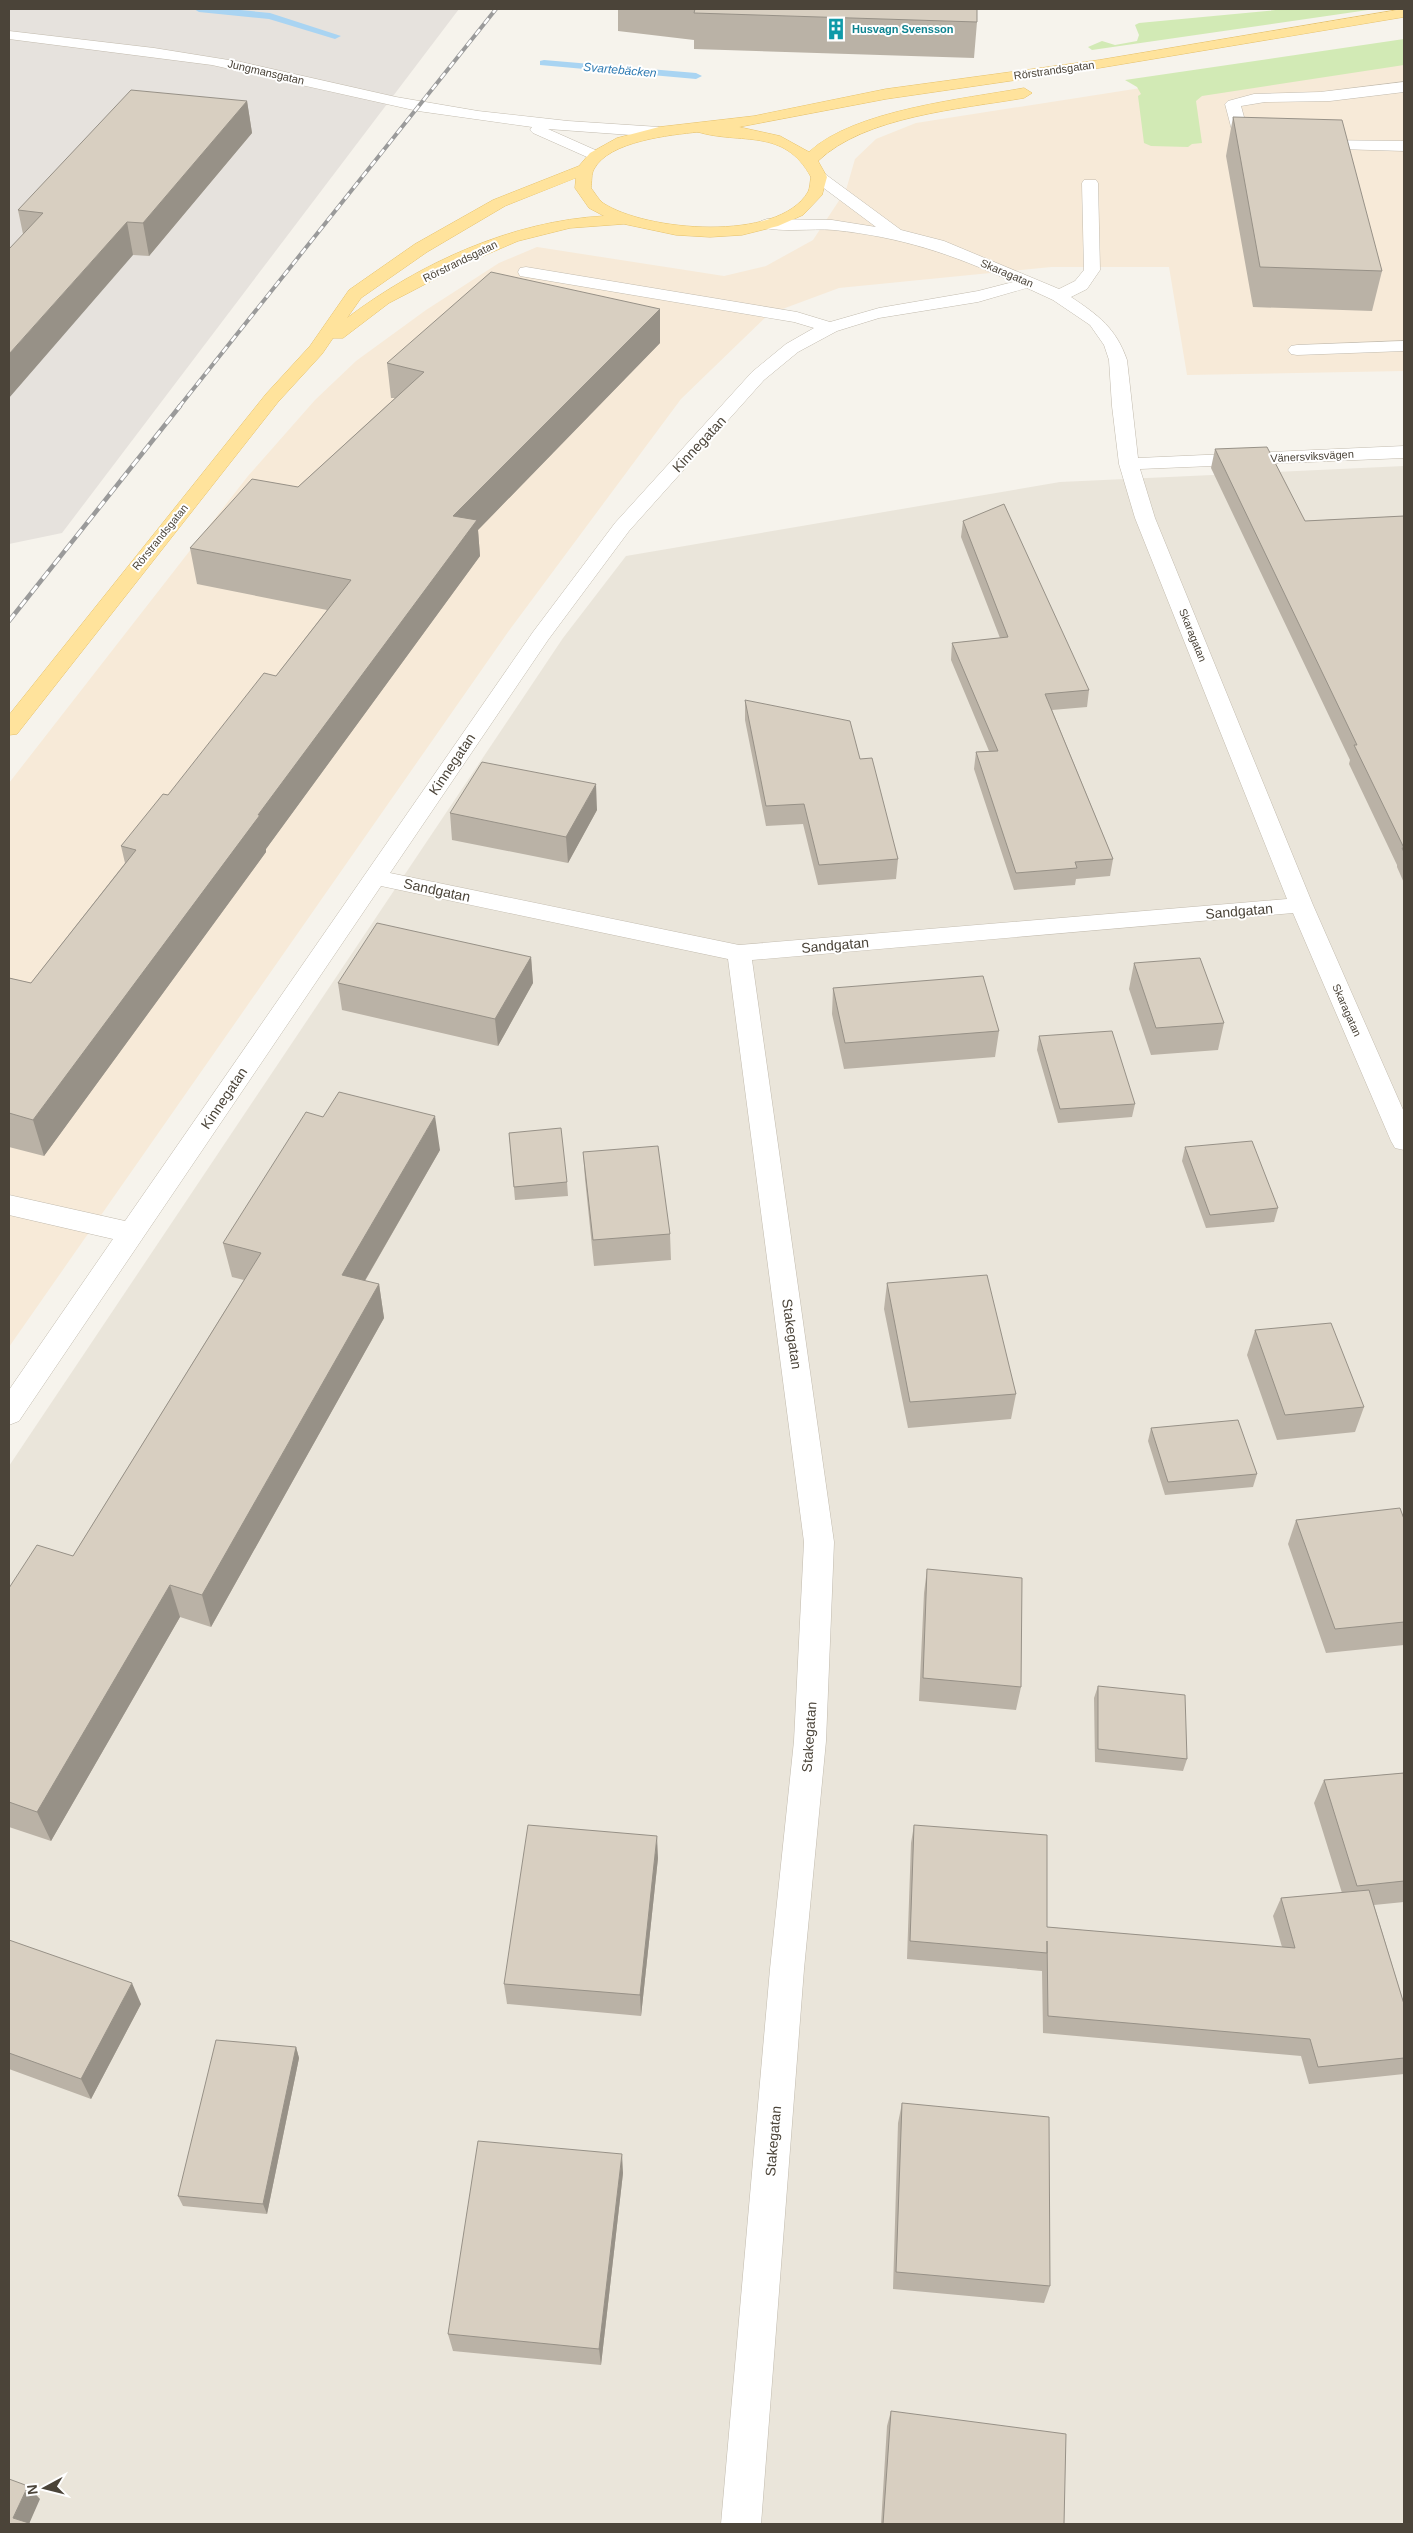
<svg xmlns="http://www.w3.org/2000/svg" width="1413" height="2533" font-family="Helvetica,sans-serif">
  <style>
    .residential { fill: #eae5da }
    .commercial { fill: #f7ead8 }
    .industrial { fill: #e6e2dd }
    .green { fill: #d2eab5 }
    .lines { fill: none; stroke-linecap: round; stroke-linejoin: round }
    .stream { fill: #a9d4f2; fill-rule: evenodd }
    .minor-casing { stroke: #c2bbae; stroke-width: 1 }
    .major-casing { stroke: #e6c16a; stroke-width: 1 }
    .minor { fill: #fff; fill-rule: evenodd }
    .major { fill: #ffe39c; fill-rule: evenodd }
    .rail-far1-casing { stroke: #9a9a9a; stroke-width: 4 }
    .rail-casing { stroke: #9a9a9a; stroke-width: 4.5 }
    .rail-far1 { stroke: #fff; stroke-width: 2.5; stroke-dasharray: 7; stroke-linecap: butt }
    .rail { stroke: #fff; stroke-width: 3; stroke-dasharray: 9; stroke-linecap: butt }
    .wall { fill: #bab2a6 }
    .shaded-wall { fill: #979187 }
    .building { fill: #d8cfc1; stroke: #979187 }
    .labels { text-anchor: middle; dominant-baseline: central; stroke-width: 4; stroke-linejoin: round; paint-order: stroke }
    .far-culture-label { font-size: 11px; font-weight: bold; fill: #0d838f; stroke: #fff; text-anchor: start }
    .far-street-label { font-size: 11px; fill: #4b4439; stroke: #fff }
    .far-water-label { font-size: 12px; font-style: italic; fill: #2e7ab2; stroke: #fff }
    .street-label { font-size: 14px; fill: #4b4439; stroke: #fff }
  </style>
  <rect width="100%" height="100%" fill="#f6f3ec"/>
  <path class="residential" d="M 1404,466 L 1404,2524 L 9,2524 L 9,1466 L 563,638 L 626,556 L 1060,482 Z"/>
  <path class="commercial" d="M 1404,47 L 1404,371 L 1187,375 L 1169,267 L 1051,267 L 839,288 L 769,314 L 681,399 L 508,632 L 9,1347 L 9,783 L 248,476 L 315,400 L 356,361 L 426,310 L 499,263 L 537,247 L 724,276 L 766,266 L 813,240 L 846,190 L 855,159 L 876,139 L 916,123 Z"/>
  <path class="industrial" d="M 9,9 L 459,9 L 62,533 L 9,544 Z"/>
  <path class="green" d="M 1287,9 L 1375,9 L 1092,50 L 1088,47 L 1102,41 L 1115,45 L 1137,41 L 1139,35 L 1135,25 L 1139,23 Z
    M 1404,39 L 1404,65 L 1202,96 L 1196,101 L 1202,143 L 1192,144 L 1188,147 L 1151,146 L 1144,143 L 1138,96 L 1141,94 L 1137,87 L 1125,80 Z"/>
  <g class="lines">
    <path class="stream" d="M 194,9 L 230,9 L 270,13 L 341,36 L 335,39 L 269,19 L 199,12 Z
      M 544,60 L 696,73 L 702,76 L 696,79 L 540,65 L 540,61 Z"/>
    <g class="minor-casing">
      <path id="minor" d="M 9,31 L 154,48 L 241,62 L 396,97 L 478,111 L 568,121 L 659,127 L 667,132 L 659,137 L 548,129 L 602,153 L 604,156 L 596,161 L 533,133 L 530,130 L 532,127 L 418,111 L 212,65 L 9,39 Z
        M 1404,82 L 1404,92 L 1330,101 L 1265,102 L 1241,106 L 1250,139 L 1261,142 L 1263,145 L 1255,150 L 1237,145 L 1235,142 L 1225,104 L 1228,101 L 1254,94 L 1320,92 Z
        M 1313,140 L 1404,141 L 1404,151 L 1307,148 L 1305,145 Z
        M 819,172 L 825,174 L 901,230 L 944,241 L 1059,289 L 1075,281 L 1084,270 L 1082,183 L 1084,180 L 1096,180 L 1098,183 L 1100,270 L 1087,289 L 1071,297 C 1098,315 1116,328 1127,360 L 1138,458 L 1404,446 L 1404,458 L 1140,469 L 1155,518 L 1313,905 L 1404,1112 L 1404,1150 L 1395,1148 L 1391,1141 L 1293,913 L 752,960 L 834,1542 L 826,1741 L 804,1969 L 761,2524 L 721,2524 L 770,1969 L 794,1741 L 804,1542 L 728,959 L 381,886 L 19,1421 L 9,1425 L 9,1390 L 113,1239 L 9,1215 L 9,1195 L 125,1221 L 533,632 L 615,523 L 752,372 L 786,344 L 814,328 L 794,322 L 526,277 L 520,276 L 518,272 L 520,268 L 526,267 L 797,312 L 830,322 L 879,308 L 978,291 L 1013,282 C 952,254 901,237 834,230 C 810,228 784,233 761,227 L 759,224 L 761,221 L 767,219 L 832,220 L 876,227 L 813,180 L 811,177 ZM 1027,288 L 1053,300 L 1090,325 L 1104,345 L 1109,360 L 1112,406 L 1119,464 L 1135,518 L 1287,899 L 739,945 L 390,873 L 548,640 L 629,531 L 764,380 L 798,352 L 837,331 L 879,318 L 978,302 Z
        M 1404,341 L 1404,351 L 1297,355 L 1291,354 L 1288,350 L 1291,346 L 1297,345 Z"/>
    </g>
    <g class="major-casing">
      <path id="major" d="M 1404,9 L 1404,17 L 1099,68 L 886,99 L 739,127 L 780,136 L 809,152 C 854,110 964,99 1024,88 L 1032,93 L 1024,98 C 961,109 865,116 818,161 L 827,177 L 822,195 L 803,215 L 778,226 L 742,235 L 710,237 L 676,235 L 624,224 L 570,228 L 518,241 L 462,265 L 389,303 L 343,338 L 333,338 L 322,354 L 278,402 L 17,734 L 9,735 L 9,715 L 266,394 L 310,346 L 349,290 L 415,244 L 493,200 L 579,166 L 590,153 L 617,138 L 659,127 L 754,116 L 886,89 L 1099,60 ZM 698,132 C 741,145 784,127 811,177 C 810,182 810,188 808,192 C 778,243 645,231 603,203 C 598,199 595,193 591,188 C 592,182 591,174 594,169 C 609,141 670,135 698,132 ZM 576,178 L 575,188 L 589,208 L 604,216 C 512,221 420,263 347,318 L 361,298 L 427,252 L 505,206 Z"/>
    </g>
    <use href="#minor" class="minor"/>
    <use href="#major" class="major"/>
    <g class="rail-far1-casing">
      <path id="rail-far1" d="M 179,407 L 496,9"/>
    </g>
    <g class="rail-casing">
      <path id="rail" d="M 9,621 L 180,406"/>
    </g>
    <use href="#rail-far1" class="rail-far1"/>
    <use href="#rail" class="rail"/>
  </g>
  <path class="wall" d="M 618,9 L 977,9 L 977,22 L 974,58 L 694,49 L 694,40 L 618,31 Z
    M 247,101 L 252,133 L 149,256 L 133,255 L 23,234 L 18,210 Z
    M 1233,117 L 1382,271 L 1372,311 L 1253,307 L 1226,156 Z
    M 660,343 L 478,530 L 480,556 L 266,849 L 266,852 L 44,1156 L 9,1147 L 9,978 L 31,983 L 125,863 L 121,846 L 168,795 L 276,676 L 327,610 L 197,584 L 190,548 L 298,487 L 395,398 L 391,398 L 387,363 Z
    M 1215,449 L 1305,521 L 1404,516 L 1404,883 L 1397,867 L 1397,865 L 1349,764 L 1350,760 L 1211,468 Z
    M 963,521 L 1089,690 L 1087,707 L 1052,710 L 1113,859 L 1110,876 L 1076,879 L 1075,885 L 1014,890 L 974,769 L 976,752 L 989,751 L 951,660 L 952,643 L 1000,638 L 961,537 Z
    M 745,700 L 860,759 L 898,859 L 896,879 L 818,885 L 803,824 L 766,826 L 745,720 Z
    M 597,810 L 568,863 L 452,840 L 450,813 Z
    M 531,957 L 533,983 L 498,1046 L 342,1010 L 338,983 Z
    M 1134,963 L 1224,1023 L 1218,1050 L 1151,1055 L 1129,989 Z
    M 833,988 L 999,1031 L 995,1057 L 844,1069 L 832,1014 Z
    M 1039,1036 L 1135,1104 L 1132,1117 L 1058,1123 L 1037,1050 Z
    M 509,1133 L 567,1182 L 568,1196 L 515,1200 Z
    M 1185,1147 L 1278,1208 L 1274,1222 L 1206,1228 L 1182,1161 Z
    M 440,1150 L 365,1281 L 379,1284 L 384,1318 L 211,1627 L 180,1617 L 51,1841 L 9,1827 L 9,1588 L 73,1556 L 244,1280 L 232,1277 L 223,1243 Z
    M 583,1152 L 670,1234 L 671,1260 L 594,1266 L 585,1179 Z
    M 887,1283 L 1016,1394 L 1011,1419 L 908,1428 L 884,1309 Z
    M 1255,1330 L 1364,1407 L 1355,1432 L 1277,1440 L 1247,1355 Z
    M 1151,1428 L 1257,1474 L 1253,1487 L 1165,1495 L 1148,1441 Z
    M 1404,1519 L 1404,1645 L 1326,1653 L 1288,1544 L 1296,1520 Z
    M 927,1569 L 1021,1687 L 1016,1710 L 919,1701 L 924,1593 Z
    M 1098,1686 L 1187,1759 L 1183,1771 L 1095,1762 L 1094,1698 Z
    M 1404,1773 L 1404,1902 L 1374,1905 L 1404,2004 L 1404,2074 L 1309,2084 L 1301,2056 L 1043,2033 L 1042,1970 L 1042,1971 L 907,1959 L 911,1843 L 914,1825 L 1047,1927 L 1282,1947 L 1273,1916 L 1281,1898 L 1342,1893 L 1314,1803 L 1324,1780 Z
    M 658,1858 L 641,2016 L 507,2004 L 504,1984 Z
    M 9,1940 L 141,2004 L 91,2099 L 9,2069 Z
    M 296,2047 L 299,2058 L 267,2214 L 183,2206 L 178,2196 Z
    M 902,2103 L 1050,2286 L 1044,2303 L 893,2289 L 898,2123 Z
    M 623,2173 L 601,2365 L 453,2351 L 448,2334 Z
    M 891,2411 L 1064,2524 L 881,2524 L 887,2426 Z"/>
  <path class="shaded-wall" d="M 247,101 L 252,133 L 149,256 L 143,223 Z
    M 127,222 L 133,255 L 9,398 L 9,354 Z
    M 660,309 L 660,343 L 478,530 L 480,556 L 266,849 L 266,852 L 44,1156 L 33,1120 L 258,815 L 453,516 Z
    M 596,784 L 597,810 L 568,863 L 566,837 Z
    M 531,957 L 533,983 L 498,1046 L 495,1019 Z
    M 435,1116 L 440,1150 L 349,1308 L 342,1275 Z
    M 379,1284 L 384,1318 L 211,1627 L 202,1595 Z
    M 170,1585 L 180,1617 L 51,1841 L 37,1812 Z
    M 657,1836 L 658,1858 L 641,2016 L 640,1995 Z
    M 132,1983 L 141,2004 L 91,2099 L 81,2079 Z
    M 296,2047 L 299,2058 L 267,2214 L 263,2204 Z
    M 622,2154 L 623,2173 L 601,2365 L 599,2349 Z
    M 28,2486 L 40,2499 L 29,2524 L 13,2518 Z"/>
  <path class="building" d="M 695,9 L 977,9 L 977,22 L 694,13 Z
    M 131,90 L 247,101 L 143,223 L 127,222 L 9,354 L 9,249 L 43,213 L 18,210 Z
    M 1233,117 L 1342,120 L 1382,271 L 1260,267 Z
    M 491,272 L 660,309 L 453,516 L 477,520 L 258,815 L 260,815 L 33,1120 L 9,1113 L 9,978 L 31,983 L 136,850 L 121,846 L 163,794 L 168,795 L 264,673 L 276,676 L 351,580 L 190,548 L 252,479 L 298,487 L 424,372 L 387,363 Z
    M 1267,447 L 1305,521 L 1404,516 L 1404,852 L 1402,848 L 1404,848 L 1354,745 L 1357,745 L 1215,449 Z
    M 1004,504 L 1089,690 L 1045,694 L 1113,859 L 1075,862 L 1077,868 L 1016,873 L 976,752 L 998,751 L 952,643 L 1008,637 L 963,521 Z
    M 745,700 L 850,721 L 860,759 L 872,758 L 898,859 L 819,865 L 804,804 L 766,806 Z
    M 482,762 L 596,784 L 566,837 L 450,813 Z
    M 377,923 L 531,957 L 495,1019 L 338,983 Z
    M 1200,958 L 1224,1023 L 1156,1028 L 1134,963 Z
    M 983,976 L 999,1031 L 845,1043 L 833,988 Z
    M 1112,1031 L 1135,1104 L 1060,1109 L 1039,1036 Z
    M 339,1092 L 435,1116 L 342,1275 L 379,1284 L 202,1595 L 170,1585 L 37,1812 L 9,1802 L 9,1588 L 37,1545 L 73,1556 L 261,1253 L 223,1243 L 306,1112 L 323,1117 Z
    M 561,1128 L 567,1182 L 514,1187 L 509,1133 Z
    M 1252,1141 L 1278,1208 L 1210,1215 L 1185,1147 Z
    M 658,1146 L 670,1234 L 593,1240 L 583,1152 Z
    M 987,1275 L 1016,1394 L 910,1402 L 887,1283 Z
    M 1331,1323 L 1364,1407 L 1285,1415 L 1255,1330 Z
    M 1238,1420 L 1257,1474 L 1168,1482 L 1151,1428 Z
    M 1400,1508 L 1404,1519 L 1404,1622 L 1335,1629 L 1296,1520 Z
    M 927,1569 L 1022,1578 L 1021,1687 L 923,1678 Z
    M 1098,1686 L 1185,1695 L 1187,1759 L 1098,1749 Z
    M 1404,1773 L 1404,1881 L 1357,1886 L 1324,1780 Z
    M 528,1825 L 657,1836 L 640,1995 L 504,1984 Z
    M 914,1825 L 1047,1835 L 1047,1927 L 1295,1948 L 1281,1898 L 1369,1890 L 1404,2004 L 1404,2058 L 1318,2067 L 1310,2039 L 1048,2016 L 1047,1941 L 1047,1953 L 910,1941 Z
    M 9,1940 L 132,1983 L 81,2079 L 9,2053 Z
    M 216,2040 L 296,2047 L 263,2204 L 178,2196 Z
    M 902,2103 L 1049,2117 L 1050,2286 L 896,2272 Z
    M 478,2141 L 622,2154 L 599,2349 L 448,2334 Z
    M 891,2411 L 1066,2434 L 1064,2524 L 883,2524 Z
    M 9,2479 L 28,2486 L 13,2518 L 32,2524 L 9,2524 Z"/>
  <defs>
    <g id="building-bare" transform="scale(1.725)"><path d="M-4-6H4V6H1V3H-1V6H-4ZM-2.5-4.3h1.7v1.8h-1.7ZM.8-4.3h1.7v1.8H.8ZM-2.5-1h1.7V.8h-1.7ZM.8-1h1.7V.8H.8Z" fill="#0f9aa8" stroke="#fff" stroke-width="2.5" paint-order="stroke"/></g>
  </defs>
  <g fill-rule="evenodd">
    <use href="#building-bare" x="836" y="29"/>
  </g>
  <g class="labels">
    <g class="far-culture-label">
      <text x="852" y="29">Husvagn Svensson</text>
    </g>
    <g class="far-street-label">
      <text transform="translate(1054 70) rotate(-8)">Rörstrandsgatan</text>
      <text transform="translate(266 72) rotate(13)">Jungmansgatan</text>
      <text transform="translate(460 261) rotate(-26)">Rörstrandsgatan</text>
      <text transform="translate(1007 273) rotate(23)">Skaragatan</text>
      <text transform="translate(1312 456) rotate(-3)">Vänersviksvägen</text>
      <text transform="translate(160 537) rotate(-51)">Rörstrandsgatan</text>
      <text transform="translate(1193 635) rotate(68)">Skaragatan</text>
      <text transform="translate(1347 1010) rotate(66)">Skaragatan</text>
    </g>
    <g class="far-water-label">
      <text transform="translate(620 70) rotate(5)">Svartebäcken</text>
    </g>
    <g class="street-label">
      <text transform="translate(699 444) rotate(-47)">Kinnegatan</text>
      <text transform="translate(452 764) rotate(-56)">Kinnegatan</text>
      <text transform="translate(437 890) rotate(12)">Sandgatan</text>
      <text transform="translate(1239 911) rotate(-5)">Sandgatan</text>
      <text transform="translate(835 945) rotate(-5)">Sandgatan</text>
      <text transform="translate(224 1098) rotate(-56)">Kinnegatan</text>
      <text transform="translate(792 1334) rotate(82)">Stakegatan</text>
      <text transform="translate(809 1737) rotate(-86)">Stakegatan</text>
      <text transform="translate(773 2141) rotate(-85)">Stakegatan</text>
    </g>
  </g>
  <rect width="1413" height="2533" fill="none" stroke="#4b4439" stroke-width="20"/>
  <g transform="translate(45 2488) rotate(263)" stroke="#ffffff" stroke-width="4" paint-order="stroke">
  <path d="M0-4L9 19L0 12L-9 19Z" fill="#4b4439"/>
  <text y="-8" font-size="14" font-weight="bold" text-anchor="middle" fill="#4b4439">N</text>
  </g>
</svg>
